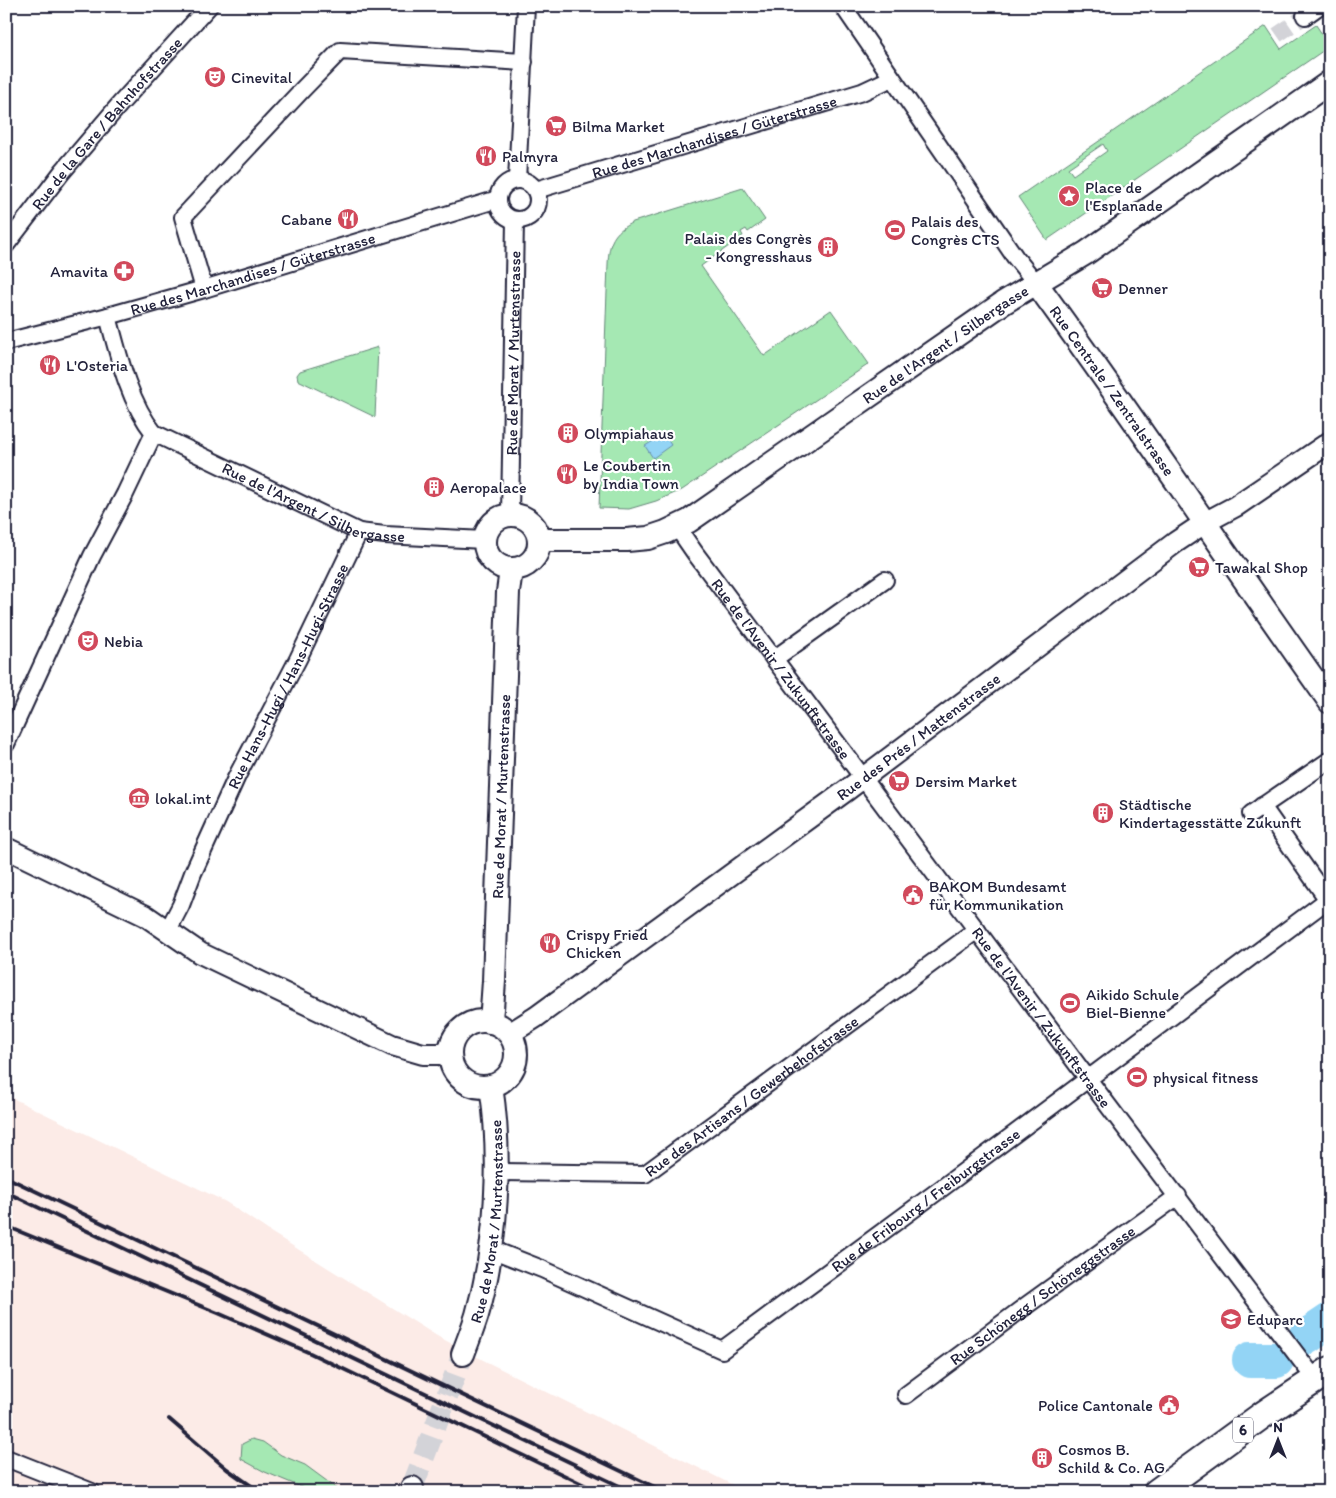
<svg xmlns="http://www.w3.org/2000/svg" width="1336" height="1498" font-family="Itim,sans-serif">
  <style>
    .built { fill: #fcebe7 }
    .green { fill: #a5e8b3; stroke: #648577; fill-rule: evenodd }
    .water { fill: #93d4f5; stroke: #668dab }
    .lines { fill: none; stroke-linecap: round; stroke-linejoin: round }
    .river { stroke: #93d4f5; stroke-width: 36 }
    .minor-tunnel { stroke: #d3d3d8; stroke-width: 16; stroke-dasharray: 16 8; stroke-linecap: butt }
    .secondary-tunnel { stroke: #d3d3d8; stroke-width: 22; stroke-dasharray: 22 11; stroke-linecap: butt }
    .minor-casing { stroke: #22223b; stroke-width: 20 }
    .tertiary-casing { stroke: #22223b; stroke-width: 24 }
    .secondary-casing { stroke: #22223b; stroke-width: 26 }
    .primary-casing { stroke: #22223b; stroke-width: 30 }
    .minor { stroke: #fff; stroke-width: 16 }
    .tertiary { stroke: #fff; stroke-width: 20 }
    .secondary { stroke: #fff; stroke-width: 22 }
    .primary { stroke: #fff; stroke-width: 26 }
    .rail { stroke: #22223b; stroke-width: 4 }
    .labels { text-anchor: middle; dominant-baseline: central; stroke-width: 4.5; stroke-linejoin: round; paint-order: stroke }
    .shield { fill: #fff; stroke: #646476; stroke-width: 1 }
    .shield-label { font-size: 15px; font-weight: bold; fill: #22223b }
    .poi-label { font-size: 16px; fill: #22223b; stroke: #fff; text-anchor: start }
    .street-label { font-size: 16px; fill: #22223b; stroke: #fff }
  </style>
  <rect width="100%" height="100%" fill="#fff"/>
  <filter id="ink" filterUnits="userSpaceOnUse"><feTurbulence type="fractalNoise" baseFrequency=".02" numOctaves="2"/><feDisplacementMap in="SourceGraphic" scale="10" xChannelSelector="R" yChannelSelector="G"/><feConvolveMatrix kernelMatrix="1 2 1 2 8 2 1 2 1" color-interpolation-filters="sRGB"/></filter>
  <g filter="url(#ink)">
    <path class="built" d="M 6,1095 L 226,1202 L 272,1233 L 437,1336 L 487,1362 L 747,1492 L 415,1492 L 390,1483 L 386,1492 L 6,1492 Z"/>
    <path class="green" d="M 1316,25 L 1330,46 L 1047,240 L 1018,197 L 1266,26 L 1281,49 ZM 1103,144 L 1107,151 L 1073,175 L 1068,168 Z
      M 743,188 L 765,220 L 748,232 L 746,229 L 741,232 L 743,236 L 701,266 L 764,356 L 831,310 L 869,364 L 682,490 L 656,501 L 629,509 L 599,508 L 608,264 C 609,242 613,232 633,222 Z
      M 378,347 L 375,417 L 298,380 L 297,375 L 300,371 Z
      M 252,1439 L 263,1442 L 281,1455 L 305,1465 L 339,1490 L 337,1492 L 313,1492 L 265,1472 L 241,1459 L 242,1444 Z"/>
    <path class="water" d="M 664,434 L 671,445 L 653,458 L 645,446 Z"/>
    <g class="lines">
      <path class="river" d="M 1306,1337 L 1330,1321
        M 1250,1360 L 1276,1360"/>
      <path class="minor-tunnel" d="M 1277,35 L 1305,16"/>
      <path class="secondary-tunnel" d="M 412,1488 L 463,1354"/>
      <g class="minor-casing">
        <g id="minor">
          <path d="M 843,6 L 1015,257 L 1036,283"/>
          <path d="M 1305,16 L 1319,6"/>
          <circle cx="518" cy="200" r="20"/>
          <path d="M 517,180 L 526,6"/>
          <path id="s1" d="M 536,190 L 862,92 L 892,78"/>
          <path id="s2" d="M 6,245 L 62,172 L 120,104 L 209,6"/>
          <path d="M 204,289 L 183,217 L 302,90 L 340,51 L 524,62"/>
          <path id="s3" d="M 108,316 C 118,354 129,402 154,433 L 359,532 L 385,535 L 484,540"/>
          <path id="s4" d="M 6,342 L 108,316 L 204,289 L 498,199"/>
          <path id="s5" d="M 510,515 L 515,220"/>
          <path id="s6" d="M 677,527 L 695,553 L 1088,1079 L 1315,1379"/>
          <path d="M 774,659 L 885,580"/>
          <path d="M 6,744 L 92,556 L 125,494 L 154,433"/>
          <path d="M 1262,806 L 1328,900"/>
          <path d="M 1251,814 L 1330,760"/>
          <path id="s7" d="M 168,930 L 181,905 L 193,873 L 237,776 L 298,659 L 359,532"/>
          <path id="s8" d="M 496,1172 L 645,1174 L 977,930"/>
          <path id="s9" d="M 491,1249 L 542,1269 L 722,1350 L 942,1188 L 1330,898"/>
          <path id="s10" d="M 906,1395 L 1027,1305 L 1178,1196"/>
          <path d="M 6,1458 L 92,1492"/>
        </g>
      </g>
      <g class="tertiary-casing">
        <g id="tertiary">
          <path d="M 6,848 L 146,916 L 200,953 L 392,1045 L 423,1054 L 449,1054"/>
          <path id="s11" d="M 509,1034 L 536,1017 L 847,790 L 1176,542 L 1206,522 L 1236,506 L 1330,442"/>
        </g>
      </g>
      <g class="secondary-casing">
        <g id="secondary">
          <path id="s12" d="M 1036,283 C 1137,421 1231,563 1330,702"/>
          <circle cx="512" cy="542" r="27"/>
          <path id="s13" d="M 539,540 L 627,540 L 648,538 L 666,532 L 689,521 L 1003,303 L 1086,253 L 1330,82"/>
          <circle cx="483" cy="1054" r="33"/>
          <path id="s14" d="M 490,1022 L 492,1009 L 494,981 L 508,592 L 511,570"/>
          <path id="s15" d="M 463,1354 C 468,1341 473,1328 477,1315 C 497,1246 502,1157 491,1086"/>
          <path d="M 411,1492 L 412,1488"/>
        </g>
      </g>
      <g class="primary-casing">
        <path id="primary" d="M 1157,1492 L 1264,1414 L 1330,1370"/>
      </g>
      <use href="#minor" class="minor"/>
      <use href="#tertiary" class="tertiary"/>
      <use href="#secondary" class="secondary"/>
      <use href="#primary" class="primary"/>
      <path class="rail" d="M 6,1177 L 665,1492
        M 6,1192 L 632,1492
        M 6,1226 L 218,1313 L 310,1353 L 599,1492
        M 169,1419 L 227,1469 L 260,1492"/>
    </g>
  </g>
  <defs>
    <g id="theatre-disc" transform="scale(1.125)"><circle r="9.5" fill="#d1495b" stroke="#fff"/><path d="M-5-5.5Q0-4 5-5.5V0Q5 5 0 6Q-5 5-5 0ZM-3.3-2.5H-1v1.5H-3.3ZM1-2.5H3.3v1.5H1ZM-2.8 1Q0 5.5 2.8 1Z" fill="#fff"/></g>
    <g id="supermarket-disc" transform="scale(1.125)"><circle r="9.5" fill="#d1495b" stroke="#fff"/><path d="M-6-5.5h2.5l.6 2H6L4.5 2H-2.5L-4.4-4H-6ZM-1.5 3.2a1.3 1.3 0 1 0 .1 0ZM3 3.2a1.3 1.3 0 1 0 .1 0Z" fill="#fff"/></g>
    <g id="restaurant-disc" transform="scale(1.125)"><circle r="9.5" fill="#d1495b" stroke="#fff"/><path d="M-5-6h1v4h1v-4h1v4h1v-4h1v5L-1.5 .5V6h-2V.5L-5-1ZM5-6V6H3V1.5H1.5Q1.5-4 5-6Z" fill="#fff"/></g>
    <g id="sight-disc" transform="scale(1.125)"><circle r="9.5" fill="#d1495b" stroke="#fff"/><path d="M0-6L1.8-2.2L6-1.7L2.9 1.2L3.7 5.4L0 3.3L-3.7 5.4L-2.9 1.2L-6-1.7L-1.8-2.2Z" fill="#fff"/></g>
    <g id="stadium-disc" transform="scale(1.125)"><circle r="9.5" fill="#d1495b" stroke="#fff"/><path d="M0-5a6.5 5 0 1 0 0 10a6.5 5 0 1 0 0-10ZM-3.5-1.8h7v3.6h-7Z" fill="#fff"/></g>
    <g id="building-disc" transform="scale(1.125)"><circle r="9.5" fill="#d1495b" stroke="#fff"/><path d="M-4-6H4V6H1V3H-1V6H-4ZM-2.5-4.3h1.7v1.8h-1.7ZM.8-4.3h1.7v1.8H.8ZM-2.5-1h1.7V.8h-1.7ZM.8-1h1.7V.8H.8Z" fill="#fff"/></g>
    <g id="pharmacy-disc" transform="scale(1.125)"><circle r="9.5" fill="#d1495b" stroke="#fff"/><path d="M-2-6h4v4h4v4h-4v4h-4v-4h-4v-4h4Z" fill="#fff"/></g>
    <g id="museum-disc" transform="scale(1.125)"><circle r="9.5" fill="#d1495b" stroke="#fff"/><path d="M0-6L6-3V-2H-6V-3ZM-5-1h2V3h-2ZM-1-1h2V3h-2ZM3-1h2V3H3ZM-6 4H6V6H-6Z" fill="#fff"/></g>
    <g id="civic-disc" transform="scale(1.125)"><circle r="9.5" fill="#d1495b" stroke="#fff"/><path d="M-.6-6.5H3V-4.5H.6V-3L4-1V1h2V6H-6V1h2V-1L-.6-3ZM-1.2 2.5V6h2.4V2.5Z" fill="#fff"/></g>
    <g id="school-disc" transform="scale(1.125)"><circle r="9.5" fill="#d1495b" stroke="#fff"/><path d="M0-5L7-2L0 1L-7-2ZM-4 1L0 2.5L4 1V4Q0 6-4 4Z" fill="#fff"/></g>
  </defs>
  <g fill-rule="evenodd">
    <use href="#theatre-disc" x="215" y="77"/>
    <use href="#supermarket-disc" x="556" y="126"/>
    <use href="#restaurant-disc" x="486" y="156"/>
    <use href="#sight-disc" x="1069" y="196"/>
    <use href="#restaurant-disc" x="348" y="219"/>
    <use href="#stadium-disc" x="895" y="230"/>
    <use href="#building-disc" x="828" y="247"/>
    <use href="#pharmacy-disc" x="124" y="271"/>
    <use href="#supermarket-disc" x="1102" y="288"/>
    <use href="#restaurant-disc" x="50" y="365"/>
    <use href="#building-disc" x="568" y="433"/>
    <use href="#restaurant-disc" x="567" y="474"/>
    <use href="#building-disc" x="434" y="487"/>
    <use href="#supermarket-disc" x="1199" y="567"/>
    <use href="#theatre-disc" x="88" y="641"/>
    <use href="#supermarket-disc" x="899" y="781"/>
    <use href="#museum-disc" x="139" y="798"/>
    <use href="#building-disc" x="1103" y="813"/>
    <use href="#civic-disc" x="913" y="895"/>
    <use href="#restaurant-disc" x="550" y="943"/>
    <use href="#stadium-disc" x="1070" y="1003"/>
    <use href="#stadium-disc" x="1137" y="1077"/>
    <use href="#school-disc" x="1231" y="1319"/>
    <use href="#civic-disc" x="1169" y="1405"/>
    <use href="#building-disc" x="1042" y="1458"/>
  </g>
  <g class="labels">
    <rect class="shield" x="1233" y="1417.5" width="20" height="25" rx="4"/>
    <g class="shield-label">
      <text x="1243" y="1430">6</text>
    </g>
    <g class="poi-label">
      <text x="231" y="77">Cinevital</text>
      <text x="572" y="126">Bilma Market</text>
      <text x="502" y="156">Palmyra</text>
      <text x="1085" y="187">Place de<tspan x="1085" dy="18">l'Esplanade</tspan></text>
      <text x="332" y="219" text-anchor="end">Cabane</text>
      <text x="911" y="221">Palais des<tspan x="911" dy="18">Congrès CTS</tspan></text>
      <text x="812" y="238" text-anchor="end">Palais des Congrès<tspan x="812" dy="18">- Kongresshaus</tspan></text>
      <text x="108" y="271" text-anchor="end">Amavita</text>
      <text x="1118" y="288">Denner</text>
      <text x="66" y="365">L'Osteria</text>
      <text x="584" y="433">Olympiahaus</text>
      <text x="583" y="465">Le Coubertin<tspan x="583" dy="18">by India Town</tspan></text>
      <text x="450" y="487">Aeropalace</text>
      <text x="1215" y="567">Tawakal Shop</text>
      <text x="104" y="641">Nebia</text>
      <text x="915" y="781">Dersim Market</text>
      <text x="155" y="798">lokal.int</text>
      <text x="1119" y="804">Städtische<tspan x="1119" dy="18">Kindertagesstätte Zukunft</tspan></text>
      <text x="929" y="886">BAKOM Bundesamt<tspan x="929" dy="18">für Kommunikation</tspan></text>
      <text x="566" y="934">Crispy Fried<tspan x="566" dy="18">Chicken</tspan></text>
      <text x="1086" y="994">Aikido Schule<tspan x="1086" dy="18">Biel-Bienne</tspan></text>
      <text x="1153" y="1077">physical fitness</text>
      <text x="1247" y="1319">Eduparc</text>
      <text x="1153" y="1405" text-anchor="end">Police Cantonale</text>
      <text x="1058" y="1449">Cosmos B.<tspan x="1058" dy="18">Schild &amp; Co. AG</tspan></text>
    </g>
    <g class="street-label">
      <text stroke="none"><textPath href="#s2" startOffset="158">Rue de la Gare / Bahnhofstrasse</textPath></text>
      <text stroke="none"><textPath href="#s1" startOffset="186">Rue des Marchandises / Güterstrasse</textPath></text>
      <text stroke="none"><textPath href="#s4" startOffset="256">Rue des Marchandises / Güterstrasse</textPath></text>
      <text stroke="none"><textPath href="#s13" startOffset="465">Rue de l'Argent / Silbergasse</textPath></text>
      <text stroke="none"><textPath href="#s5" startOffset="162">Rue de Morat / Murtenstrasse</textPath></text>
      <text stroke="none"><textPath href="#s12" startOffset="132">Rue Centrale / Zentralstrasse</textPath></text>
      <text stroke="none"><textPath href="#s3" startOffset="302">Rue de l'Argent / Silbergasse</textPath></text>
      <text stroke="none"><textPath href="#s6" startOffset="176">Rue de l'Avenir / Zukunftstrasse</textPath></text>
      <text stroke="none"><textPath href="#s7" startOffset="281">Rue Hans-Hugi / Hans-Hugi-Strasse</textPath></text>
      <text stroke="none"><textPath href="#s11" startOffset="506">Rue des Prés / Mattenstrasse</textPath></text>
      <text stroke="none"><textPath href="#s14" startOffset="226">Rue de Morat / Murtenstrasse</textPath></text>
      <text stroke="none"><textPath href="#s6" startOffset="611">Rue de l'Avenir / Zukunftstrasse</textPath></text>
      <text stroke="none"><textPath href="#s8" startOffset="281">Rue des Artisans / Gewerbehofstrasse</textPath></text>
      <text stroke="none"><textPath href="#s9" startOffset="505">Rue de Fribourg / Freiburgstrasse</textPath></text>
      <text stroke="none"><textPath href="#s15" startOffset="136">Rue de Morat / Murtenstrasse</textPath></text>
      <text stroke="none"><textPath href="#s10" startOffset="169">Rue Schönegg / Schöneggstrasse</textPath></text>
    </g>
  </g>
  <rect width="1336" height="1498" fill="none" stroke="#fff" stroke-width="25"/>
  <rect x="12" y="12" width="1311" height="1473" fill="none" stroke="#22223b" stroke-width="2" filter="url(#ink)"/>
  <g transform="translate(1278 1440)" stroke="#ffffff" stroke-width="4" paint-order="stroke">
  <path d="M0-4L9 19L0 12L-9 19Z" fill="#22223b"/>
  <text y="-8" font-size="14" font-weight="bold" text-anchor="middle" fill="#22223b">N</text>
  </g>
</svg>
